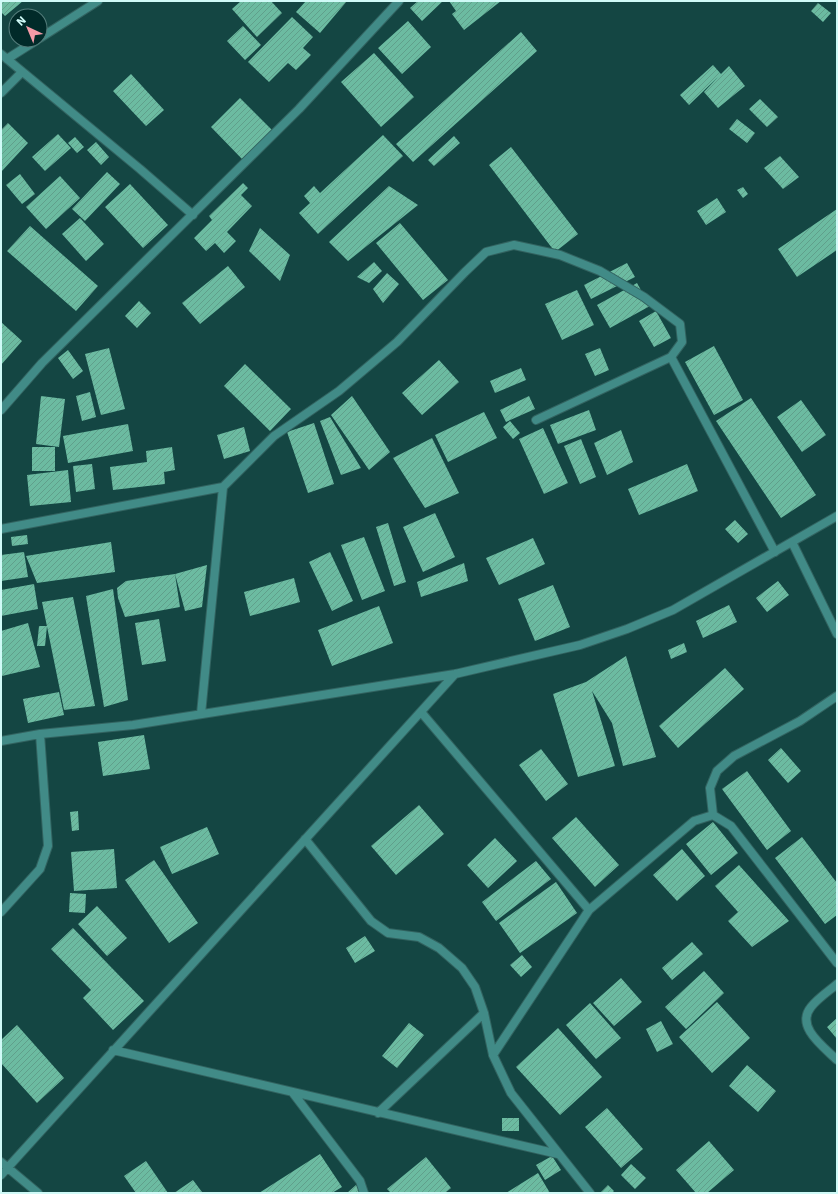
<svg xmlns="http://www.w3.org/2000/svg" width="838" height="1194" font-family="'IBM Plex Sans',sans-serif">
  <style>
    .building { fill: url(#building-hatch) }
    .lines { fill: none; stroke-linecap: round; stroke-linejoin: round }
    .minor-casing { stroke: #326360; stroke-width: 10 }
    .minor { stroke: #418b87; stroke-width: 8 }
  </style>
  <defs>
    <pattern id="building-hatch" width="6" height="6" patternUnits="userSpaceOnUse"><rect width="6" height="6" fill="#6cbba1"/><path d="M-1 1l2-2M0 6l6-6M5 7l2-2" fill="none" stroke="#609f8b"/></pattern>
  </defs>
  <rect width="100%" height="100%" fill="#144643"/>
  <path class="building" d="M 1,1 L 23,1 L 5,16 L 1,12 Z
    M 241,1 L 271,1 L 282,13 L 257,37 L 232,9 Z
    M 306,1 L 347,1 L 320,33 L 296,12 Z
    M 418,1 L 443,1 L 422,21 L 410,8 Z
    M 449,1 L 501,1 L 464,30 L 452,14 L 456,11 Z
    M 818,3 L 831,13 L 823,22 L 811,11 Z
    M 292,17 L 313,37 L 303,48 L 311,55 L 296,70 L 288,63 L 269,82 L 248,62 Z
    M 408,21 L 431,47 L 402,74 L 378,48 Z
    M 243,26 L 261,45 L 245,60 L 227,41 Z
    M 521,32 L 537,51 L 413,162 L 396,144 Z
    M 374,53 L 414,97 L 381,127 L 341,82 Z
    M 713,65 L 721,74 L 729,66 L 745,86 L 718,108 L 704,92 L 718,77 L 689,105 L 680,95 Z
    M 131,74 L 164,110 L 146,126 L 113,91 Z
    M 240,98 L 272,130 L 242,159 L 211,127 Z
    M 760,99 L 778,117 L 767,127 L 749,109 Z
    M 737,119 L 755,133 L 747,143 L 729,129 Z
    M 8,123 L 28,143 L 1,172 L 1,130 Z
    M 58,134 L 71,148 L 45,171 L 32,157 Z
    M 383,135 L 403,156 L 318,234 L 299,213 L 310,203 L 304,196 L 314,186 L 320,193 Z
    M 454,136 L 460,143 L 434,166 L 428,160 Z
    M 75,137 L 84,147 L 77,153 L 68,143 Z
    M 96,142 L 109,157 L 101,165 L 87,150 Z
    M 511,147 L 578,234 L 555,252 L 489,165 Z
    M 780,156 L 799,177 L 783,189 L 764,168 Z
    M 107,172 L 120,184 L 85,221 L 72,209 Z
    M 20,174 L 35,194 L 22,204 L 6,185 Z
    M 60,176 L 80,198 L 46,229 L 26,207 Z
    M 243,183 L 248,188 L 241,195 L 252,206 L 227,232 L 236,241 L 224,253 L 215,243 L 206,251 L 194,238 L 212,220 L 209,216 Z
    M 130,184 L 168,225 L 143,248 L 105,207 Z
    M 389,186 L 418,205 L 348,261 L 329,242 Z
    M 743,187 L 748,194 L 743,198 L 737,190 Z
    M 717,198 L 726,212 L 706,225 L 697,211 Z
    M 837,209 L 837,250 L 797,277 L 778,249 Z
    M 80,218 L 104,244 L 86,261 L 62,234 Z
    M 400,223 L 448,280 L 423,300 L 376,243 Z
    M 30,226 L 98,286 L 76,311 L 7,251 Z
    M 260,228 L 290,255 L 280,281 L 249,251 Z
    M 374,262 L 382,271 L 369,283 L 357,277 Z
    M 627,263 L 635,277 L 591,299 L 584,285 Z
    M 228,266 L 245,287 L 200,324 L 182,303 Z
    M 387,273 L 399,284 L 383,303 L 373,289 Z
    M 637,283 L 650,306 L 610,328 L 597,305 Z
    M 577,290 L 594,325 L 562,340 L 545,304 Z
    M 139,301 L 151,313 L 137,328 L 125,316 Z
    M 656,311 L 671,338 L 654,347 L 639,321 Z
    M 1,322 L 22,341 L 1,365 Z
    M 714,346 L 743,400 L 714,415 L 685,362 Z
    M 109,348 L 125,409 L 101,415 L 85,354 Z
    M 600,348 L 609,370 L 595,376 L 585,354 Z
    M 68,350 L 83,371 L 73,379 L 58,358 Z
    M 439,360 L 459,382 L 422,415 L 402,393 Z
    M 245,364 L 291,409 L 270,431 L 224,386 Z
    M 521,368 L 526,380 L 495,393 L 490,381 Z
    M 90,392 L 96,417 L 82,421 L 76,396 Z
    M 41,396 L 65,399 L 59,447 L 36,444 Z
    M 352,396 L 390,452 L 369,470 L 331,415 Z
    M 529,396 L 535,409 L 506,422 L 500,410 Z
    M 751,398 L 816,495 L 781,518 L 716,421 Z
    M 801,400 L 826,435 L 802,452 L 777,417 Z
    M 589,410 L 596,430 L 558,444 L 550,425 Z
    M 484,412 L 497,438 L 448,462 L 435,435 Z
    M 330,417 L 361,468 L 341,475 L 320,421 Z
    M 510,421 L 520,433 L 513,439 L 503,427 Z
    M 314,423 L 334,484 L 308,493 L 287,432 Z
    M 128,424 L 133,451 L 68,463 L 63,436 Z
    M 244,427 L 250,451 L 224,459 L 217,435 Z
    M 543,428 L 568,483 L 544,494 L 519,439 Z
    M 621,430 L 633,462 L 607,475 L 594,443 Z
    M 432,438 L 459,493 L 425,508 L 393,458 Z
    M 581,439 L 596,477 L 580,484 L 564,446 Z
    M 32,447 L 55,447 L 55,471 L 32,471 Z
    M 172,447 L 175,470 L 164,472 L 165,484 L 113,490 L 110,467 L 147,462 L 146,451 Z
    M 92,464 L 95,489 L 76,492 L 73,466 Z
    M 687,464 L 698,491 L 639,515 L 628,489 Z
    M 68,470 L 71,502 L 30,506 L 27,475 Z
    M 435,513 L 455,557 L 423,572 L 403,527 Z
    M 735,520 L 748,534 L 738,543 L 725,529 Z
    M 388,523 L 406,582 L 394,586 L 376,527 Z
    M 27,535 L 28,544 L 12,546 L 11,537 Z
    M 364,537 L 385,591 L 362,600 L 341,545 Z
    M 533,538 L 545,564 L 499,585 L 486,558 Z
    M 111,542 L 115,572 L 37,583 L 26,556 Z
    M 24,552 L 28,577 L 1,581 L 1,555 Z
    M 330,552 L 353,601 L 332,611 L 309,562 Z
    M 464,563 L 468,581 L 421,597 L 417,582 Z
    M 207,565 L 202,607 L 185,611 L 175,574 Z
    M 175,574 L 180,607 L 125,617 L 118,598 L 117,588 L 126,581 Z
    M 294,578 L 300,602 L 250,616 L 244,592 Z
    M 778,581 L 789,595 L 767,612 L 756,598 Z
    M 34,584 L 38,609 L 1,616 L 1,590 Z
    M 553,585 L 570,627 L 535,641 L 518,599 Z
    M 113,589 L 128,700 L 104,707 L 86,596 Z
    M 73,597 L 95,706 L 64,710 L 42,602 Z
    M 729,605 L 737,622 L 703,638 L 696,621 Z
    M 379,606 L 393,643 L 332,666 L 318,630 Z
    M 159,619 L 166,661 L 142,665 L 135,623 Z
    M 28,623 L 40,667 L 2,676 L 1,631 Z
    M 39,626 L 47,626 L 45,646 L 37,646 Z
    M 684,643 L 687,652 L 671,659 L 668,650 Z
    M 626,656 L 656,757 L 623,766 L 612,723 L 592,691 L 615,766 L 578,777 L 553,694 L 586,682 Z
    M 725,668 L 744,689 L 678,748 L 659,726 Z
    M 59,692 L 64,715 L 28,723 L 23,699 Z
    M 144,735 L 150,769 L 103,776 L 98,742 Z
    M 781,748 L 801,771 L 788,783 L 768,760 Z
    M 541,749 L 568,784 L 546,801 L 519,765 Z
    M 747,771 L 791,831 L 767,850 L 722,789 Z
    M 419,805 L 444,834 L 396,875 L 371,846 Z
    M 78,811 L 79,830 L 72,831 L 70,812 Z
    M 576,817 L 619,865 L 595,887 L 552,838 Z
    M 713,822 L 738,853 L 711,875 L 686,844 Z
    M 207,827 L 219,854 L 172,874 L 160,847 Z
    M 802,837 L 837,883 L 837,915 L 825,924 L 775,858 Z
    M 495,838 L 517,861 L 488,888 L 467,865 Z
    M 114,849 L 117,888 L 74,891 L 71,852 Z
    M 682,849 L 705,876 L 677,901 L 653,875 Z
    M 154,860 L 198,923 L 169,943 L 125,880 Z
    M 536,861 L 551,879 L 496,921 L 482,902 Z
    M 739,865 L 789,921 L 752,947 L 728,921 L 738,912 L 715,886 Z
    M 556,882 L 577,913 L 520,953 L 499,923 Z
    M 70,893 L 86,894 L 85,913 L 69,912 Z
    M 97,906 L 127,938 L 107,956 L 78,924 Z
    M 73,928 L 144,1001 L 113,1030 L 83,998 L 91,990 L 51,949 Z
    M 365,936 L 375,951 L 355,963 L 346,948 Z
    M 692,942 L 703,954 L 672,980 L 662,968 Z
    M 522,955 L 532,967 L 521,977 L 510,965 Z
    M 704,971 L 724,993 L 686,1029 L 665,1007 Z
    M 621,978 L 642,1002 L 614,1026 L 593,1003 Z
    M 717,1002 L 750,1038 L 712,1073 L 679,1037 Z
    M 590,1003 L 621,1038 L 596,1059 L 566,1025 Z
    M 837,1018 L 837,1039 L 827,1027 Z
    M 661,1021 L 673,1044 L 657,1052 L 646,1029 Z
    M 409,1023 L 424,1035 L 397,1068 L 382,1056 Z
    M 17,1025 L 64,1078 L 37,1103 L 1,1063 L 1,1040 Z
    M 558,1028 L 602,1077 L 560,1115 L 516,1067 Z
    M 747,1065 L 776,1091 L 758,1112 L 729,1086 Z
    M 607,1108 L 643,1149 L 621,1168 L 585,1127 Z
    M 502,1118 L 519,1118 L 519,1131 L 502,1131 Z
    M 709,1141 L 734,1170 L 707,1193 L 696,1193 L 676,1170 Z
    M 320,1154 L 342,1187 L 332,1193 L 259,1193 Z
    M 552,1156 L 561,1170 L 545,1180 L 536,1165 Z
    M 426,1157 L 451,1188 L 445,1193 L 391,1193 L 387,1189 Z
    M 146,1161 L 168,1193 L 136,1193 L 124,1176 Z
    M 631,1164 L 646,1178 L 635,1189 L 621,1175 Z
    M 538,1173 L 550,1193 L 506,1193 Z
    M 193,1180 L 202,1192 L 174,1193 Z
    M 356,1185 L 361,1191 L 358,1193 L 347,1193 Z
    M 608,1185 L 614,1191 L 612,1193 L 603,1193 L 601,1192 Z"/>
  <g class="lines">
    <g class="minor-casing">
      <path id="minor" d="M 40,38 L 98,1
        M 1,54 L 140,169 L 193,215
        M 7,59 L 37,40
        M 1,93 L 22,72
        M 671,357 L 775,552
        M 1,410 L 42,363 L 299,109 L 399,1
        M 1,529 L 223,487 L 274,436 L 339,391 L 397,342 L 465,272 L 486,252 L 514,245 L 560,255 L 600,271 L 644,297 L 680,324 L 682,342 L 671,357 L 536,420
        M 792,542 L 837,634
        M 837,696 L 800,721 L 734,756 L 717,771 L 710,788 L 713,815 L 731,826 L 837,963
        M 421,712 L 589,910 L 694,821 L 713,815
        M 201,714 L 223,487
        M 1,741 L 40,734 L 133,725 L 455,674 L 580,645 L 627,629 L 673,610 L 837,516
        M 305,839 L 371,921 L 388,933 L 419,937 L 439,948 L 462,968 L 475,987 L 484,1013 L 493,1055 L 511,1093 L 590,1193
        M 1,912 L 40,869 L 48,846 L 40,734
        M 837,984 C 829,991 818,998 811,1007 C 795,1027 824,1047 837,1060
        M 113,1050 L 558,1154
        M 493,1055 L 589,910
        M 293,1093 L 360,1181 L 364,1193
        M 378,1113 L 484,1013
        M 1,1162 L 38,1193
        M 1,1175 L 455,674"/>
    </g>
    <use href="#minor" class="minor"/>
  </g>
  <rect width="838" height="1194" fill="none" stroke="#d0faf7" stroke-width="4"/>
  <g transform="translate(28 28) rotate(316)"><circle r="19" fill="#012a29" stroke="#547d7b"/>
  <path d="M0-3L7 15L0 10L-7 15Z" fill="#f49aa7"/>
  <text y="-6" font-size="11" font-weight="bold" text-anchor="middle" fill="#d0faf7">N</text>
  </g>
</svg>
